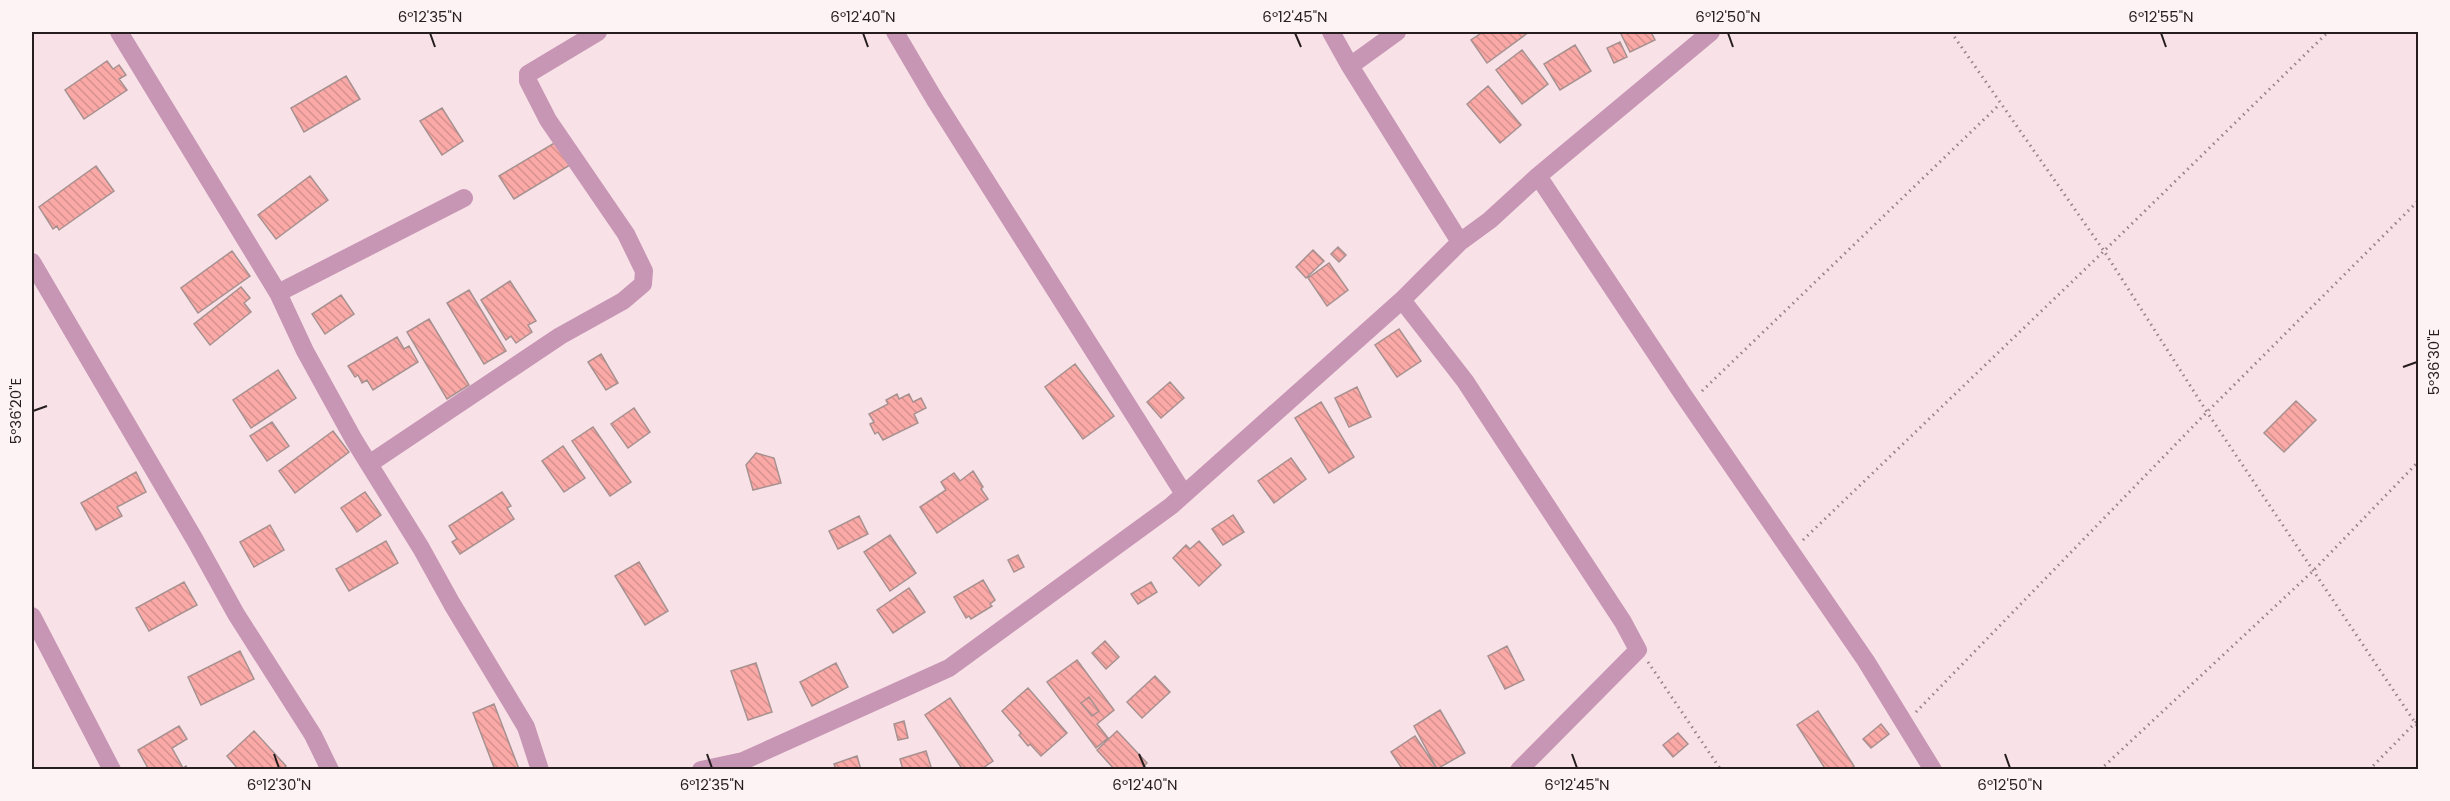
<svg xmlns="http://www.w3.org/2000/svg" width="2450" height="801" font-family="Poppins,sans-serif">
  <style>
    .building { fill: url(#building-back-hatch); stroke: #a79190; stroke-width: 1.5; fill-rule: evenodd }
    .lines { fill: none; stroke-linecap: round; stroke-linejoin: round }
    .path { stroke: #958488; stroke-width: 3; stroke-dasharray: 1.5 4.5; stroke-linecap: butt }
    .minor { stroke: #c796b5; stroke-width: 18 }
    .ticks { fill: none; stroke: #261d1f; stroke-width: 2 }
    .neatline { fill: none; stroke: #261d1f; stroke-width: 2 }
    .ticks-label { font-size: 15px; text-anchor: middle; fill: #261d1f }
  </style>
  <defs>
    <pattern id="building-back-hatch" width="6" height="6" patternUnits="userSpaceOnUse" patternTransform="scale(1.5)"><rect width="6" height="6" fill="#faa9a7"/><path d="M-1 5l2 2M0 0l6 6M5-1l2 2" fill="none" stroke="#d6918f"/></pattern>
  </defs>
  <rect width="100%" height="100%" fill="#f9e2e7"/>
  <path class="building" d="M 1483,32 L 1529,32 L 1487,63 L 1471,40 Z
    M 1620,32 L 1651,32 L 1655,40 L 1630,52 Z
    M 1620,42 L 1627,57 L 1614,63 L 1607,48 Z
    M 1575,45 L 1591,71 L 1560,90 L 1544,64 Z
    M 1522,50 L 1548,84 L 1522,104 L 1496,70 Z
    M 107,61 L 113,69 L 119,65 L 126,75 L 119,79 L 127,90 L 84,119 L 65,90 Z
    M 346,76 L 360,99 L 304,132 L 291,108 Z
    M 1488,86 L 1521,125 L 1500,143 L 1467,104 Z
    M 442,108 L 463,141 L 442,155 L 420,121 Z
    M 556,142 L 570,165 L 514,199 L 499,176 Z
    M 96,166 L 114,191 L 59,230 L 57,226 L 53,229 L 39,207 Z
    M 310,176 L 328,200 L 276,239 L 258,215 Z
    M 1338,247 L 1346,255 L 1339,262 L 1331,254 Z
    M 1313,250 L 1324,261 L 1306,278 L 1296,267 Z
    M 232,251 L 250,276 L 198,313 L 181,288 Z
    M 1329,263 L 1348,290 L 1327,306 L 1308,278 Z
    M 510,281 L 536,321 L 528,325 L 532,332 L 516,343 L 511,336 L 506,340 L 481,300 Z
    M 241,287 L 250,298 L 244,303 L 251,312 L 210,345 L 194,324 Z
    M 469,290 L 506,351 L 484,364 L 447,303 Z
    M 341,295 L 354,314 L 325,334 L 312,314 Z
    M 429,319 L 469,385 L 447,399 L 407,332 Z
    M 1399,329 L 1421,361 L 1397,377 L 1375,345 Z
    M 397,337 L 404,349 L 409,346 L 418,362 L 373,390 L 367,380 L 362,383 L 358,375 L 355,377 L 348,366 Z
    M 601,354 L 618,383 L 606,390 L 588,362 Z
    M 1075,364 L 1114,416 L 1083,439 L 1045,387 Z
    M 278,370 L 296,398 L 251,428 L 233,400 Z
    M 1170,382 L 1184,398 L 1161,418 L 1147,402 Z
    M 1357,387 L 1371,417 L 1349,427 L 1335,398 Z
    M 897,394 L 899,399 L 909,394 L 913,402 L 921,398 L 926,408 L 914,414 L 918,423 L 883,440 L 878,432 L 875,434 L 870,424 L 874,422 L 869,414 L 888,404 L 886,400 Z
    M 2296,401 L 2316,420 L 2284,452 L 2264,433 Z
    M 1321,402 L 1354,457 L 1329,473 L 1295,418 Z
    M 634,408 L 650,432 L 628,448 L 611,424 Z
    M 272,422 L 289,446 L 267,461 L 250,436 Z
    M 593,427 L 631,482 L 610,496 L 572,441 Z
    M 333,431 L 349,452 L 295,493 L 279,471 Z
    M 563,446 L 585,478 L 564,492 L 542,461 Z
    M 756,453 L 774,458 L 781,483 L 753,490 L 746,465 Z
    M 1291,458 L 1306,479 L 1274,503 L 1258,481 Z
    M 973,471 L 983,487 L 981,489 L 988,499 L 937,533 L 920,507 L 946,490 L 941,482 L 954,473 L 960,481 Z
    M 136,472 L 146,492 L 117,507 L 122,516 L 96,530 L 81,503 Z
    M 365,492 L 381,515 L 357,532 L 341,508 Z
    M 502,492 L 511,506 L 507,508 L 514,519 L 460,554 L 452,542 L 457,539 L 449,526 Z
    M 1233,515 L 1244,532 L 1223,545 L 1212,529 Z
    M 859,516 L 868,534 L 838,549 L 829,531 Z
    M 270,525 L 284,550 L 254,567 L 240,542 Z
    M 890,535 L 916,573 L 890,591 L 864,552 Z
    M 386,541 L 398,563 L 349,591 L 336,569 Z
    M 1199,541 L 1221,565 L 1199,586 L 1173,558 L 1186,545 L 1190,549 Z
    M 1018,555 L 1024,567 L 1014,572 L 1008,560 Z
    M 639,562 L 668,611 L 645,625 L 615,576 Z
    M 983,580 L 995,600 L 990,604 L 992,606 L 971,619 L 969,616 L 966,618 L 954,597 Z
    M 184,582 L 197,605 L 149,631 L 136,608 Z
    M 1151,582 L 1157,592 L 1138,604 L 1131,594 Z
    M 909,588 L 925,612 L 893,633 L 877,610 Z
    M 1105,641 L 1119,657 L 1106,669 L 1092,653 Z
    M 1507,646 L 1524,680 L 1505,689 L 1488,656 Z
    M 240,651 L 254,679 L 201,705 L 188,677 Z
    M 1077,660 L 1114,710 L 1097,724 L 1108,738 L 1096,748 L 1047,682 ZM 1089,697 L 1099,711 L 1092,716 L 1081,703 Z
    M 756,663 L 772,712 L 748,720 L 731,671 Z
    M 836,663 L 848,687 L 812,706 L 800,682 Z
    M 1155,676 L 1170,692 L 1142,718 L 1127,702 Z
    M 1028,688 L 1067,733 L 1041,756 L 1030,744 L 1028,746 L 1019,735 L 1021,733 L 1002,711 Z
    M 1089,697 L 1099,711 L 1092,716 L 1081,703 Z
    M 950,698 L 993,761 L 980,770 L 963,770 L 925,715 Z
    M 494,704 L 519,769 L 517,770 L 495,770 L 473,713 Z
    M 1440,710 L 1465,753 L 1437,769 L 1414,726 Z
    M 1818,711 L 1854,766 L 1849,770 L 1826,770 L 1797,725 Z
    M 904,721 L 908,738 L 898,740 L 894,724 Z
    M 1881,724 L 1889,734 L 1871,748 L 1863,739 Z
    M 179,726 L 187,739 L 172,748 L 183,768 L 186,766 L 188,770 L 149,770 L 138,750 Z
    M 254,731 L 286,766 L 282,770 L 239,770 L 227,756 Z
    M 1117,731 L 1147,763 L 1140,770 L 1115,770 L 1097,750 Z
    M 1678,733 L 1688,744 L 1673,757 L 1663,745 Z
    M 1415,736 L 1437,769 L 1438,770 L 1403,770 L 1391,752 Z
    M 926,751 L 932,770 L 903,770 L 900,759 Z
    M 857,756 L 861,770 L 836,770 L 834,764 Z"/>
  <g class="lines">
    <path class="path" d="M 1951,32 L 2104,251 L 2207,412 L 2418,727
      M 1702,391 L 2000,104
      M 1803,540 L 2104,251 L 2328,32
      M 1648,662 L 1721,770
      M 1916,712 L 2207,412 L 2418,201
      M 2100,770 L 2313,571 L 2418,462
      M 2369,770 L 2418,720"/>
    <path class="minor" d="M 119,32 L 278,293 L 305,351 L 354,440 L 421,548 L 452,604 L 526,727 L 540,770
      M 895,32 L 935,100 L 1184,494
      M 1331,32 L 1350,66 L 1460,242
      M 1350,66 L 1397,32
      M 1538,176 L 1684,396 L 1866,661 L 1933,770
      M 32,262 L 195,540 L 236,614 L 313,735 L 330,770
      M 278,293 L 464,198
      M 1402,300 L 1465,381 L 1623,622 L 1638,650 L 1519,770
      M 369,464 L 560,336 L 623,301 L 643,284 L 644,271 L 626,234 L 548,120 L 528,81 L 528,74 L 598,32
      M 32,616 L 112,770
      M 701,770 L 743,761 L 949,668 L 1171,506 L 1402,300 L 1460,242 L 1490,220 L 1538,176 L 1711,32"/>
  </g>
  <path class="ticks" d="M 430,33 L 435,47M 863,33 L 868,47M 1295,33 L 1301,47M 1728,33 L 1733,47M 2161,33 L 2166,47M 2403,367 L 2417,362M 33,411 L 47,406M 274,754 L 279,768M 707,754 L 712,768M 1139,754 L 1145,768M 1572,754 L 1577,768M 2005,754 L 2010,768"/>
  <rect width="2450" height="801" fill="none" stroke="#fdf3f5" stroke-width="66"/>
  <rect x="33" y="33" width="2384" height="735" class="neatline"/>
  <g class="ticks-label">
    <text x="430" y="22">6°12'35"N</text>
    <text x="863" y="22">6°12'40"N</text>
    <text x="1295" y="22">6°12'45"N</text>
    <text x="1728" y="22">6°12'50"N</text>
    <text x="2161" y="22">6°12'55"N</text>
    <text transform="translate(2434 362) rotate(-90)" y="5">5°36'30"E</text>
    <text transform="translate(16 411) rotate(-90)" y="5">5°36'20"E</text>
    <text x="279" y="790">6°12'30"N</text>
    <text x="712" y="790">6°12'35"N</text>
    <text x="1145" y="790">6°12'40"N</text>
    <text x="1577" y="790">6°12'45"N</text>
    <text x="2010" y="790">6°12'50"N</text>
  </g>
</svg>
